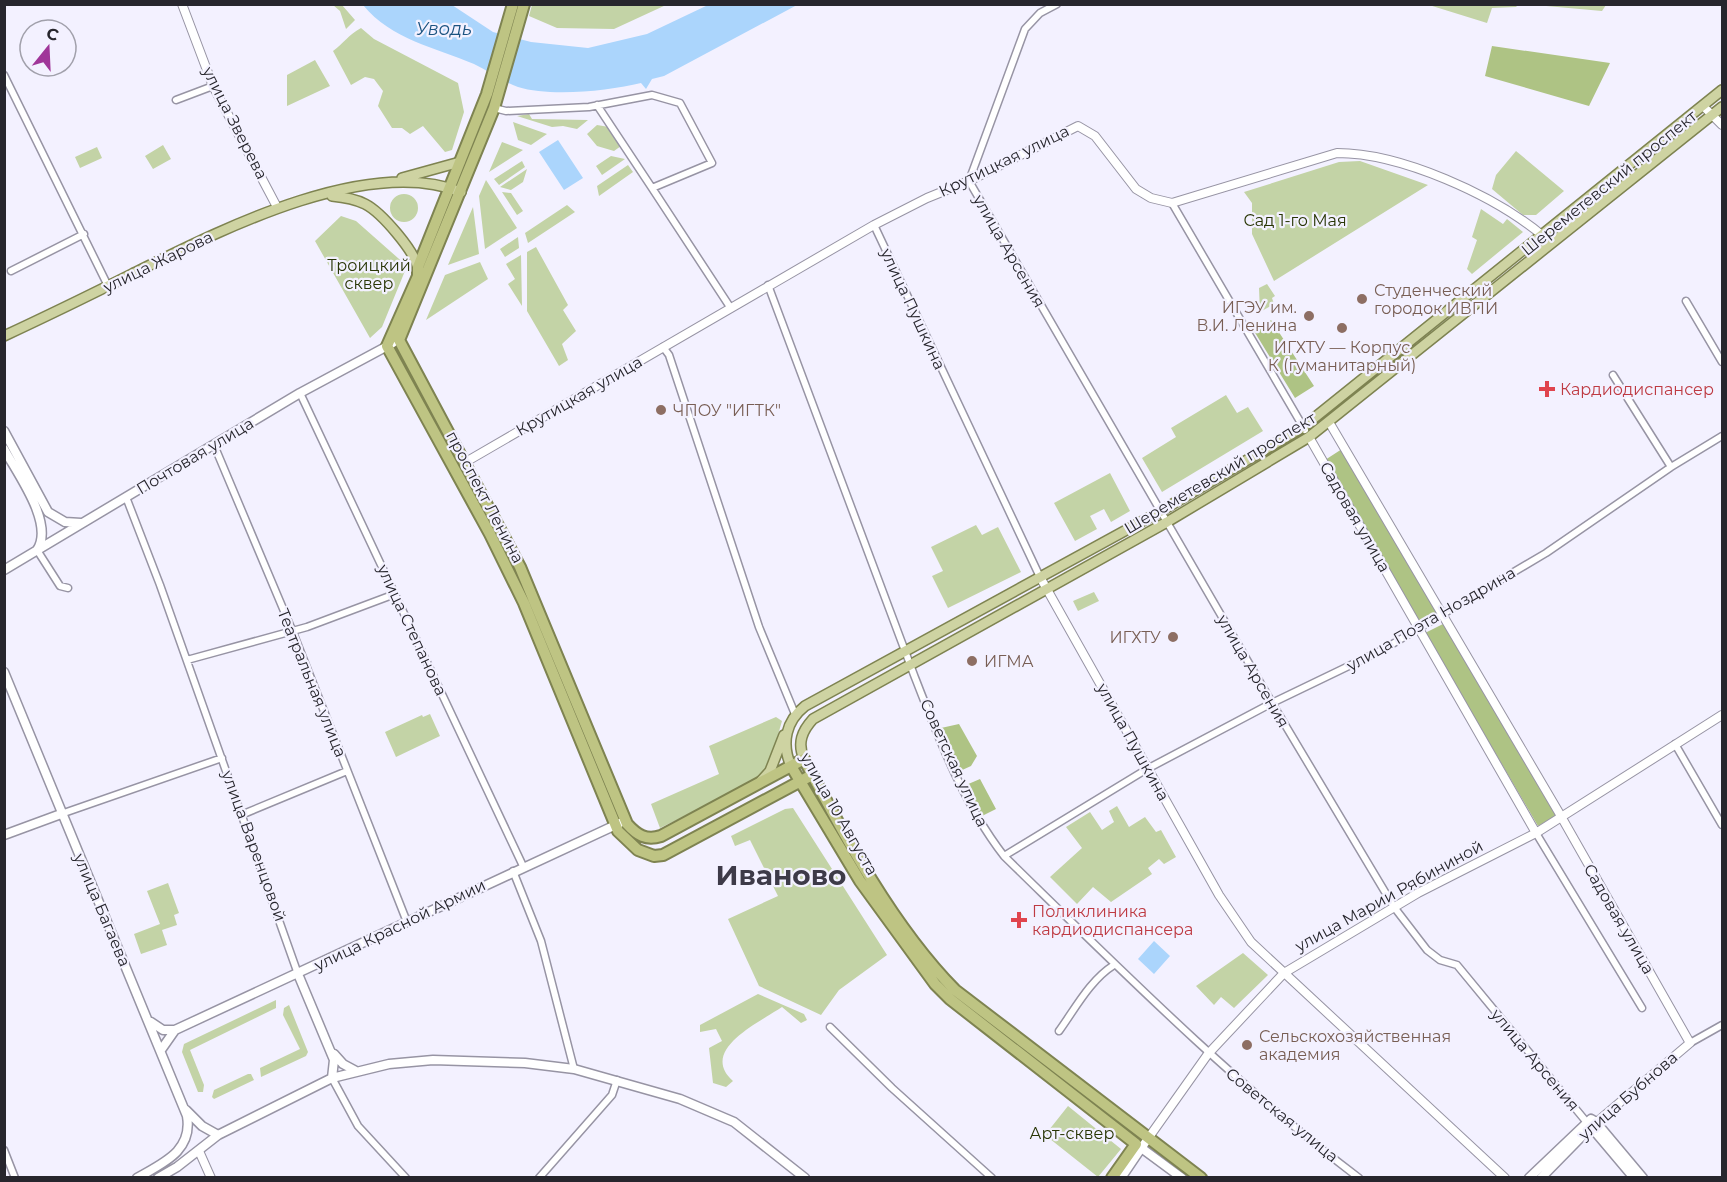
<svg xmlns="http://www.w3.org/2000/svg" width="1727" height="1182" font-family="Montserrat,sans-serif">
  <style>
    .green { fill: #c3d3a6 }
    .forest { fill: #aec384 }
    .water { fill: #abd5fc }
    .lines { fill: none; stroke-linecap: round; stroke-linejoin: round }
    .minor-casing { stroke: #9794a4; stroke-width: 9 }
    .tertiary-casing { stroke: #9794a4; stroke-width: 10 }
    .secondary-casing { stroke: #9794a4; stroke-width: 11 }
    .primary-casing { stroke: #7e8351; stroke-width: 12 }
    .trunk-casing { stroke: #7e8351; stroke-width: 14 }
    .minor { stroke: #fff; stroke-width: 6 }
    .tertiary { stroke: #fff; stroke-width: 8 }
    .secondary { stroke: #fff; stroke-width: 8 }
    .primary { stroke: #ced3a2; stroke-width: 9 }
    .trunk { stroke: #bec483; stroke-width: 10 }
    .education-dot { fill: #8d6e63; stroke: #f3f1ff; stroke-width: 2 }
    .health-dot { fill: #e0444e; stroke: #f3f1ff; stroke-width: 2 }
    .labels { text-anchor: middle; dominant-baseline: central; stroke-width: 4.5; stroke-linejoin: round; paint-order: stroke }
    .street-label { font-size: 16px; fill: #27262d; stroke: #f3f1ff }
    .park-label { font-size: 16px; fill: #283504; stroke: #f3f1ff }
    .education-label { font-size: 16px; fill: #785e54; stroke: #f3f1ff; text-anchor: start }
    .health-label { font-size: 16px; fill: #be3a42; stroke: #f3f1ff; text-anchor: start }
    .water-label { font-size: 18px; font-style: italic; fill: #1b5381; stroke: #f3f1ff }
    .town-label { font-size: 28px; font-weight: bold; fill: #3d3a48; stroke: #f3f1ff }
  </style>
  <rect width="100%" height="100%" fill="#f3f1ff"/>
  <path class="green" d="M 333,5 L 342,5 L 355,20 L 346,29 L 340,11 Z
    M 532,5 L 532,4 L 666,5 L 614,29 L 557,28 L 529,16 Z
    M 1429,5 L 1518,4 L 1518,5 L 1516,7 L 1492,8 L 1487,23 Z
    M 1535,5 L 1606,4 L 1606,5 L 1602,11 Z
    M 361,28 L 374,39 L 458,83 L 464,112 L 452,150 L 445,152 L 423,126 L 410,134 L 402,128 L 392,128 L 378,106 L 383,91 L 374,79 L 365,77 L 351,85 L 333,51 C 344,43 348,35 361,28 Z
    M 315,60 L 330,86 L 287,106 L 287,75 Z
    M 529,114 L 532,119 L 588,120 L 577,129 L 563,126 L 552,127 L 517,116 Z
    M 513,122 L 547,134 L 531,145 L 518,140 Z
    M 597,125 L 609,127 L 621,146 L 614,151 L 597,146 L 587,134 Z
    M 502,142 L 523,150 L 489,172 Z
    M 163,145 L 171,159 L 153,169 L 145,156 Z
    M 97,147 L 102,158 L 80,168 L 75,157 Z
    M 1516,151 L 1564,191 L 1536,215 L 1523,215 L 1492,189 L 1496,175 Z
    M 611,156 L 625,159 L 602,175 L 596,166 Z
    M 522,161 L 525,167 L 499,185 L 494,179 Z
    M 1360,161 L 1428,185 L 1274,281 L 1252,234 L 1252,203 L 1244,192 L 1339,162 Z
    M 628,165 L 633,172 L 599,196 L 597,186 Z
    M 527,169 L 523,182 L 511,190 L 500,187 Z
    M 486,180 L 517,228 L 485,249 L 479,196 Z
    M 502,192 L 511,193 L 523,211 L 517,215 Z
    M390 208a14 14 0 1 1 28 0a14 14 0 1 1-28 0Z
    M 567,205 L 575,212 L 528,243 L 525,233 Z
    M 473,207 L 479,254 L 448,265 Z
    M 1481,209 L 1503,224 L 1507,219 L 1523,232 L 1472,274 L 1467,269 L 1477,240 L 1472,237 Z
    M 341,216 L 356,221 L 407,266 L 382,327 L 370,338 L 315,241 Z
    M 518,237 L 519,248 L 505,257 L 500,249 Z
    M 536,247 L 568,305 L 563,310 L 576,331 L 562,344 L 568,360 L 559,366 L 527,311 L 527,252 Z
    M 521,255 L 522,306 L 508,284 L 515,279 L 506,264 Z
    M 480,262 L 488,279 L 426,320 L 445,275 Z
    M 1267,284 L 1275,296 L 1272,298 L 1274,304 L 1260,312 L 1259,288 Z
    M 1226,395 L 1237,413 L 1248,407 L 1263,431 L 1162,492 L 1142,458 L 1176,437 L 1171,428 Z
    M 1110,473 L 1130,511 L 1111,522 L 1104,509 L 1090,516 L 1097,529 L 1075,541 L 1054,503 Z
    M 976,525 L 982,535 L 998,527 L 1021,572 L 948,608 L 932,576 L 943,571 L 931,547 Z
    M 1094,592 L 1099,601 L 1078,611 L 1073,601 Z
    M 430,714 L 440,736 L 396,757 L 385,732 L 422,715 L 423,717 Z
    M 776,717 L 782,721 L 768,769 L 758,780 L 660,828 L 651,804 L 719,774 L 709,746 Z
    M 1117,806 L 1129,827 L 1145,817 L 1156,832 L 1161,830 L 1176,857 L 1164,864 L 1159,859 L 1148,868 L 1152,874 L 1111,902 L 1093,887 L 1077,904 L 1050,877 L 1082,848 L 1066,827 L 1090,812 L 1102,830 L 1114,822 L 1109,811 Z
    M 793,808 L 887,955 L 839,990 L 821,1015 L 759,986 L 728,919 L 778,896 L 750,840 L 735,846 L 731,836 L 785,809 Z
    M 168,883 L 179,913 L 174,915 L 177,925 L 162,930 L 167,945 L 141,954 L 134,934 L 160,924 L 147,891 Z
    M 1243,953 L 1268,975 L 1234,1008 L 1221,997 L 1214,1005 L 1196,986 Z
    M 758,994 L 804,1014 L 807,1020 L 801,1023 L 782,1007 C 760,1022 698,1050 733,1081 L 726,1087 L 713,1083 L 709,1048 L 722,1041 L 716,1029 L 700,1032 L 700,1025 Z
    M 276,1000 L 276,1008 L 190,1050 L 204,1085 L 203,1092 L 198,1092 L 182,1052 L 184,1044 Z
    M 289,1005 L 308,1052 L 306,1056 L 261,1077 L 260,1068 L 300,1049 L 283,1015 L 284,1008 Z
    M 248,1074 L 251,1074 L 254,1080 L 214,1099 L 212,1097 L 214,1090 Z
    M 1068,1106 L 1121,1149 L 1098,1177 L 1045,1135 Z"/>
  <path class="forest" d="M 1492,46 L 1610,63 L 1589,106 L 1485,76 Z
    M 1271,320 L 1314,386 L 1295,398 L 1254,331 Z
    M 1342,449 L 1439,617 L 1419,626 L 1325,460 Z
    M 1445,623 L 1557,815 L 1538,826 L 1425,633 Z
    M 959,724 L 977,756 L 971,766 L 960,771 L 941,728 Z
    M 980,779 L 996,809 L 982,816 L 966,785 Z"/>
  <path class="water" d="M 363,5 L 452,5 L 493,32 L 531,42 L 588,48 L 647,34 L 708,5 L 797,5 L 664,76 L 652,79 L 646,89 L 641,83 C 609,91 550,97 518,87 C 503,82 489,71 474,64 C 434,47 392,40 363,5 Z
    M 558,140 L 583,178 L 564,190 L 539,152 Z
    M 1154,941 L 1170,956 L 1154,974 L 1138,959 Z"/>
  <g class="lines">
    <g class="minor-casing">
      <path id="minor" d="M 1057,4 L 1040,13 L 1025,29 L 969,181 L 1272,703 L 1394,907 L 1427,950 L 1440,960 L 1457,965 L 1589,1125
        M 4,75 L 108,286
        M 176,100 L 213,86
        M 494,108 L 506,111 L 589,107 L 652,95 L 680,103 L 712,163 L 652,188 L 597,105
        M 652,188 L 730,307
        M 1172,203 L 1305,430
        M 874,225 L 1040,577
        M 11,271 L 84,234
        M 768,285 L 914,675 C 938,737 963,803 1004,856 C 1119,968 1231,1081 1359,1178
        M 1686,301 L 1722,362
        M 663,347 L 669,355 L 759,627 L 795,714
        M 1613,375 L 1671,467
        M 300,393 L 523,866
        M 214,445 L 292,630 L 407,922
        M 126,497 L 160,585 L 298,974
        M 37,550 L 60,586 L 68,588
        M 187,660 L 307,627 L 395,594
        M 1675,744 L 1722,825
        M 61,814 L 222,758
        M 241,815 L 347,771
        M 1536,833 L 1642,1008
        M 1004,856 L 1147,769 L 1272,703 L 1384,649 L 1546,553 L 1671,467 L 1722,436
        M 513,871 L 541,941 L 574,1069
        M 830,1027 L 892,1088 L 992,1178
        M 1059,1031 C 1075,1009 1090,980 1114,965
        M 1690,1043 L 1722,1025
        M 332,1078 L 358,1126 L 406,1178
        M 4,1150 L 15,1178
        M 539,1178 L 612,1095 L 617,1080"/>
    </g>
    <g class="tertiary-casing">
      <path id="tertiary" d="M 182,4 L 213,86 L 277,207
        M 1704,107 L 1722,125
        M 1329,422 L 1558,811 L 1690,1043 L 1592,1126
        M 1309,437 L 1536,833
        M 464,463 L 874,225 L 927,198 L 969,181 L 1078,126 L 1095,136 L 1136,189 L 1151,198 L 1172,203 L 1337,153 C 1401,153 1494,195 1543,236
        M 1040,577 L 1219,895 L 1251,942 L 1505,1178
        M 1142,1147 L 1208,1054 L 1284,973 L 1418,893 L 1536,833 L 1722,715
        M 199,1151 L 211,1178"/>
    </g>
    <g class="secondary-casing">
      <path id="secondary" d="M 4,431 L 48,512 L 65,522 L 81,523
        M 4,449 C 17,473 55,524 37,550
        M 4,570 L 300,393 L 393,343
        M 4,672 L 187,1116 C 193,1151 163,1163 137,1178
        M 4,835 L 61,814
        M 298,974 L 334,1060 L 332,1078
        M 151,1022 L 163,1030 L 175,1030
        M 161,1050 L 175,1030 L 620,823
        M 334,1054 L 343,1064 L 356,1071
        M 186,1110 L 202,1126 L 218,1135
        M 1136,1144 L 1182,1178
        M 158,1178 L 177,1167 L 218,1135 L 332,1078 L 389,1064 L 433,1060 L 525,1063 L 574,1069 L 680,1099 L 734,1122 L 805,1178
        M 1121,1178 L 1142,1147
        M 1529,1178 L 1591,1119 L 1596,1122 L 1643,1178
        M 1541,1178 L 1591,1127 L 1634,1178"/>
    </g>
    <g class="primary-casing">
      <path id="primary" d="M 402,178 L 460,162
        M 332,196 C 343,197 355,199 365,204 C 381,212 417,253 418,270
        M 4,336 C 47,316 90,295 132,274 C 217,232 367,154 461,192
        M 804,759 C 797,743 802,731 813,719 L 1167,522 L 1309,437 L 1722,107
        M 791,766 C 781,743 786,721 805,706 L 1161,511 L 1303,427 L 1722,90
        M 761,781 L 770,771 L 784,735"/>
    </g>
    <g class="trunk-casing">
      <path id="trunk" d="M 513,4 L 487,94 L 418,267 L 418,276 L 387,346 L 490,534 L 524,603 L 618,831 L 638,850 L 654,856 L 663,855 L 812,775
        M 524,4 L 494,108 L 399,340 L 520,567 L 627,824 C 637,835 646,841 661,836 L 804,759 C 845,837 893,927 955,990 L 1201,1178
        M 791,766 L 860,881 L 935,984 L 950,999 L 1136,1144 L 1112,1178"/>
    </g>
    <use href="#minor" class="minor"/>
    <use href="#tertiary" class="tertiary"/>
    <use href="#secondary" class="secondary"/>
    <use href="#primary" class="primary"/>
    <use href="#trunk" class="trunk"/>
  </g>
  <g class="education-dot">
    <circle cx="1362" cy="299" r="6"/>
    <circle cx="1309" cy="316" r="6"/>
    <circle cx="1342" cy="328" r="6"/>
    <circle cx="661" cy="410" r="6"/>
    <circle cx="1173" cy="637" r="6"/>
    <circle cx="972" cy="661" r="6"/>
    <circle cx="1247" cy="1045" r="6"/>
  </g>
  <g class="health-dot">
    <path d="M1544 380h6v6h6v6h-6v6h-6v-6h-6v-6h6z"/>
    <path d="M1016 911h6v6h6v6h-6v6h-6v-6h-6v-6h6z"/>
  </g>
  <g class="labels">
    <g class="street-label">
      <text transform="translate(235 123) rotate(63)">улица Зверева</text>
      <text transform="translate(1004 161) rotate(-26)">Крутицкая улица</text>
      <text transform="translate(1609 183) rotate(-39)">Шереметевский проспект</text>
      <text transform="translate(1009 251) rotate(60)">улица Арсения</text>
      <text transform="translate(158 262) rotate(-26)">улица Жарова</text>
      <text transform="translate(913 309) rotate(65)">улица Пушкина</text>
      <text transform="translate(579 396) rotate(-30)">Крутицкая улица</text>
      <text transform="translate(195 456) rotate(-31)">Почтовая улица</text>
      <text transform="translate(1220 473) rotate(-31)">Шереметевский проспект</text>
      <text transform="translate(485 497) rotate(62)">проспект Ленина</text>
      <text transform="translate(1355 517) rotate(60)">Садовая улица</text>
      <text transform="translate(1431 619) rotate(-30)">улица Поэта Ноздрина</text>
      <text transform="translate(412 630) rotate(65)">улица Степанова</text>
      <text transform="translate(1253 671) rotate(60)">улица Арсения</text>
      <text transform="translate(312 683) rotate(68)">Театральная улица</text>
      <text transform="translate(1133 742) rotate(61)">улица Пушкина</text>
      <text transform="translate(954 763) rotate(65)">Советская улица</text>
      <text transform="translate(839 814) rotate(60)">улица 10 Августа</text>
      <text transform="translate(254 846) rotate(70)">улица Варенцовой</text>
      <text transform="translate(1389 896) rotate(-29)">улица Марии Рябининой</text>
      <text transform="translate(102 910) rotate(67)">улица Багаева</text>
      <text transform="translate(1619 919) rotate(60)">Садовая улица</text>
      <text transform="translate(400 925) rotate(-26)">улица Красной Армии</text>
      <text transform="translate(1535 1060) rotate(50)">улица Арсения</text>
      <text transform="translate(1628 1096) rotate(-41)">улица Бубнова</text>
      <text transform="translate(1282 1115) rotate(39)">Советская улица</text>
    </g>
    <g class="park-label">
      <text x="1295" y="220">Сад 1-го Мая</text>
      <text x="369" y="265">Троицкий<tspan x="369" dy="18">сквер</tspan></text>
      <text x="1072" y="1133">Арт-сквер</text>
    </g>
    <g class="education-label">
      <text x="1374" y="290">Студенческий<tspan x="1374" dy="18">городок ИВПИ</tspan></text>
      <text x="1297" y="307" text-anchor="end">ИГЭУ им.<tspan x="1297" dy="18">В.И. Ленина</tspan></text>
      <text x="1342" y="347" text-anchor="middle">ИГХТУ — Корпус<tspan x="1342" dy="18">К (гуманитарный)</tspan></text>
      <text x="673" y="410">ЧПОУ "ИГТК"</text>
      <text x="1161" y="637" text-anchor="end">ИГХТУ</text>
      <text x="984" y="661">ИГМА</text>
      <text x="1259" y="1036">Сельскохозяйственная<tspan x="1259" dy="18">академия</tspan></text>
    </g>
    <g class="health-label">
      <text x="1560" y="389">Кардиодиспансер</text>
      <text x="1032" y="911">Поликлиника<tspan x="1032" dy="18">кардиодиспансера</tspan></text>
    </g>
    <g class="water-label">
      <text x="444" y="29">Уводь</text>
    </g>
    <g class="town-label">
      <text x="781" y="875">Иваново</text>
    </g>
  </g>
  <rect width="1727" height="1182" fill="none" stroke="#27262d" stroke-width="12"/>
  <g transform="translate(48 48) rotate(18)"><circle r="28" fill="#f3f1ff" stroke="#a1a0ab" stroke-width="1.5"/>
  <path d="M0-4.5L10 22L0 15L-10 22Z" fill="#a03699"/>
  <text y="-9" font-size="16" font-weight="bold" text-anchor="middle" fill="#27262d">С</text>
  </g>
</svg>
